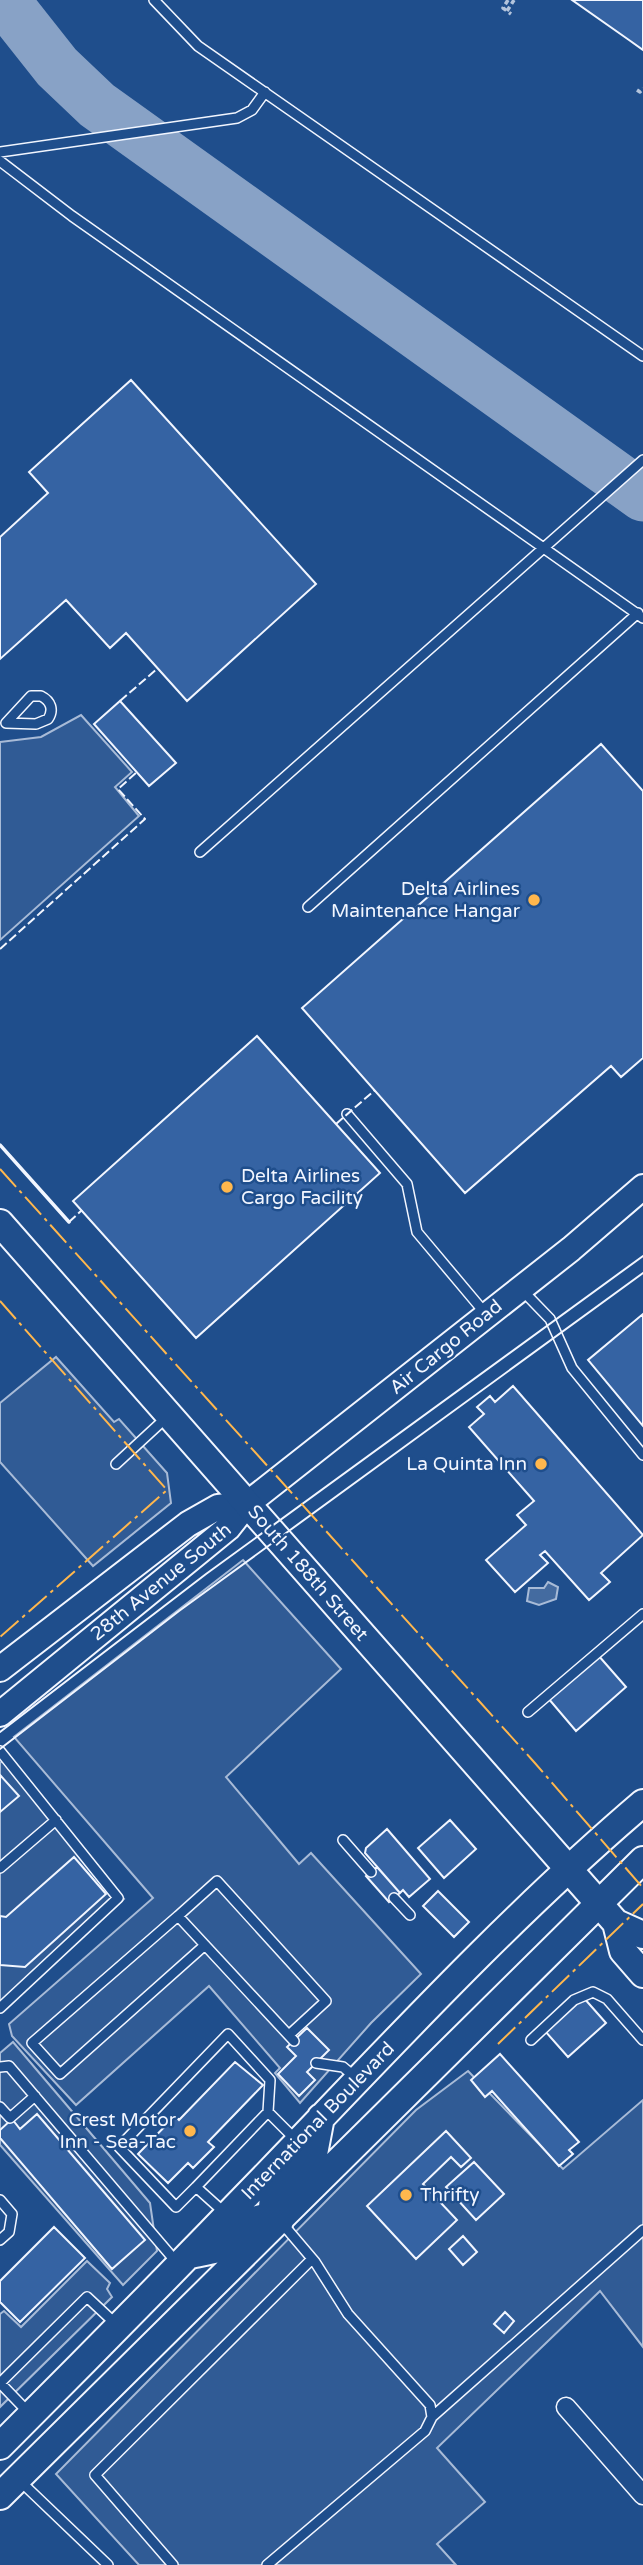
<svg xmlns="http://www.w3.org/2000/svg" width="643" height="2565" font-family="'Varela Round',sans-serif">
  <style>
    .built { fill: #305b95; stroke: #a8bbd7; stroke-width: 2 }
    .water { fill: #446ba0; stroke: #a8bbd7; stroke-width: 2 }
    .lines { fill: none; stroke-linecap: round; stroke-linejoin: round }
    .taxiway { stroke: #88a2c6; stroke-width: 51 }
    .building { fill: #3563a3; stroke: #f2f6ff; stroke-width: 2 }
    .lane-casing { stroke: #f2f6ff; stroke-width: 12 }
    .street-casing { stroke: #f2f6ff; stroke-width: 21 }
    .secondary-casing { stroke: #f2f6ff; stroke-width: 28 }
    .primary-casing { stroke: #f2f6ff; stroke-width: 30 }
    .path { stroke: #b3c4dc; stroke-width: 3.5; stroke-dasharray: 5 3.5; stroke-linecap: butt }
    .lane { stroke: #1f4e8c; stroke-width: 9 }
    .street { stroke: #1f4e8c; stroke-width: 18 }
    .secondary { stroke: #1f4e8c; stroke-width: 24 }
    .primary { stroke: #1f4e8c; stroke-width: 26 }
    .tram { stroke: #f2f6ff; stroke-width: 2 }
    .fence { stroke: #f2f6ff; stroke-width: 2; stroke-dasharray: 9 3.5; stroke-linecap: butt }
    .wall { stroke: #f2f6ff; stroke-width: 3.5 }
    .power { stroke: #ffb74d; stroke-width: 2; stroke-dasharray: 24 5 3.5 5; stroke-linecap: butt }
    .poi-dot { fill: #ffb74d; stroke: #1f4e8c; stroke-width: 2.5 }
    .labels { text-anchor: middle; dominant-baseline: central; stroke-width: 5; stroke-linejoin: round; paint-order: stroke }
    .poi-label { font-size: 19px; fill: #f2f6ff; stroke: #1f4e8c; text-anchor: end }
    .street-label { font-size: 19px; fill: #f2f6ff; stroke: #1f4e8c }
  </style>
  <rect width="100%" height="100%" fill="#1f4e8c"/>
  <path class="built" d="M 81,715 L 132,772 L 115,787 L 139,816 L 0,940 L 0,742 L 41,737 Z
    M 56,1357 L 114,1422 L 119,1419 L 167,1473 L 171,1503 L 93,1566 L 0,1462 L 0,1403 Z
    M 243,1560 L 341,1669 L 226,1777 L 299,1864 L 311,1853 L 421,1974 L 371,2023 L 300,2103 L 275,2073 L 280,2068 L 209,1986 L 76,2105 L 12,2036 L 9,2024 L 153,1898 L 14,1737 Z
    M 5,1759 L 124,1899 L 0,2003 L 0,1763 Z
    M 13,2042 L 150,2203 L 157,2251 L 123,2285 L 0,2145 L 0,2053 Z
    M 468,2071 L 563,2169 L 643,2100 L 643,2347 L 600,2291 L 437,2448 L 485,2502 L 437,2544 L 456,2565 L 139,2565 L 56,2474 L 416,2110 Z
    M 87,2261 L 110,2283 L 107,2289 L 112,2297 L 0,2407 L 0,2314 L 4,2311 L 21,2327 Z"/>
  <path class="water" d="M 548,1582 L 558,1587 L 556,1599 L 539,1605 L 527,1601 L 529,1588 L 544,1588 Z"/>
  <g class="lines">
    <path class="taxiway" d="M 4,0 L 57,67 L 97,105 L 643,496"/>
  </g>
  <path class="building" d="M 572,0 L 643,0 L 643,50 L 629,40 Z
    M 131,380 L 316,584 L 187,701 L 126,633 L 110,648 L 66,600 L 0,659 L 0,537 L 48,493 L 29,472 Z
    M 120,701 L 176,763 L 149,786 L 94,724 Z
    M 601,744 L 643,791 L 643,1058 L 621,1077 L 611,1066 L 465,1193 L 302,1008 Z
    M 257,1036 L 380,1173 L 196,1338 L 73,1201 Z
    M 643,1314 L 643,1426 L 588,1360 Z
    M 513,1386 L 643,1535 L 601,1573 L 610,1582 L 589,1600 L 545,1551 L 540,1555 L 548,1563 L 515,1592 L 486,1560 L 526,1525 L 517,1515 L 534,1501 L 469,1427 L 484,1414 L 477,1407 L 490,1396 L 495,1402 Z
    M 598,1655 L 626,1687 L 576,1731 L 548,1698 Z
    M 0,1775 L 19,1796 L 0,1812 Z
    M 450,1820 L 476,1849 L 444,1878 L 418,1848 Z
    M 387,1829 L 430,1879 L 409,1897 L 403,1890 L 400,1893 L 365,1853 L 366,1848 Z
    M 74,1857 L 106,1894 L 25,1967 L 0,1965 L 0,1916 L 6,1917 Z
    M 377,1867 L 400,1893 L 389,1902 L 366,1876 Z
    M 438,1891 L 469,1922 L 454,1937 L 423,1906 Z
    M 583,1997 L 606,2023 L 568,2057 L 545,2031 Z
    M 307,2028 L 329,2050 L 307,2072 L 315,2080 L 299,2096 L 278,2074 L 296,2056 L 287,2047 Z
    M 500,2054 L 579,2142 L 569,2150 L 573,2154 L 559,2166 L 492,2091 L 485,2097 L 471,2080 Z
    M 235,2062 L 263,2085 L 208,2142 L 214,2147 L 193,2168 L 188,2163 L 168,2183 L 138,2154 L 175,2116 L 179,2120 Z
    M 37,2114 L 145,2240 L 112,2269 L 0,2138 L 0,2130 L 12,2119 L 20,2129 Z
    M 446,2131 L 471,2158 L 461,2167 L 451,2157 L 423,2184 L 457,2220 L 416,2259 L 367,2206 Z
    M 474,2162 L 504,2194 L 476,2220 L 446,2187 Z
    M 54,2227 L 85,2258 L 20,2322 L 0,2302 L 0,2281 Z
    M 463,2236 L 477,2252 L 463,2265 L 449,2249 Z
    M 505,2312 L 514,2321 L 504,2333 L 494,2324 Z"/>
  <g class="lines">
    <g class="lane-casing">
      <path id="lane" d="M 154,0 L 198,46 L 643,356
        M 0,152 L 237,118 L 252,110 L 265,92
        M 0,161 L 72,216 L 643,618
        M 31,696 L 41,696 C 51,701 54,710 48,719 L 36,724 L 6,723 Z
        M 200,852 L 643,460
        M 308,907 L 638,613
        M 347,1114 L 407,1184 L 417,1232 L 485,1313
        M 521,1289 L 550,1319 L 572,1368 L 643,1455
        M 116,1464 L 168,1416
        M 528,1712 L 643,1614
        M 0,1751 L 118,1898 L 0,2008
        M 343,1840 L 371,1872
        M 0,1868 L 56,1820
        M 394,1898 L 410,1915
        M 178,1916 L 217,1881 L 326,2001 L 289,2035
        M 205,1945 L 60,2074 L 32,2043 L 178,1916 L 294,2041
        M 531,2040 L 574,2000 L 593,1992 L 607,1999 L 643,2040
        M 316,2063 L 343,2067 L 356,2078
        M 0,2067 L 9,2066 L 178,2264
        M 0,2107 L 10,2118 L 35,2096
        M 196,2187 L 176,2207 L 119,2147 L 228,2034 L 270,2080 L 268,2112
        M 0,2200 L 12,2214 L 9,2232 L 0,2240
        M 226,2214 L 196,2187 L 268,2112 L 296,2140
        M 0,2383 L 87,2297 L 118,2326
        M 0,2383 L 28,2412
        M 432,2417 L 643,2230
        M 19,2480 L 108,2565
        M 173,2565 L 95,2475 L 312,2259
        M 267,2565 L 425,2431 L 432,2417 L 430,2405 L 348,2314 L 315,2262 L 281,2222"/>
    </g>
    <g class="street-casing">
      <path id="street" d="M 566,2407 L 643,2495"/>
    </g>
    <g class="secondary-casing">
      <path id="secondary" d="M 0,1669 L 188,1524 L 218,1507 L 247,1504
        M 0,1714 L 228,1528 L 247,1504 L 571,1249 L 643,1187"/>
    </g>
    <g class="primary-casing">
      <path id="primary" d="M 0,1223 L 616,1923 L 643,1935
        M 616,1923 L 623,1951 L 643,1974
        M 280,2221 L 272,2207 L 273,2197 L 314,2154 L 321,2117
        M 190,2255 C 201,2252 219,2251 228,2244 C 245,2232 255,2208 280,2221
        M 0,2446 C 101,2345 201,2243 300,2140 C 411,2024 521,1907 643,1803
        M 0,2496 L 643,1860"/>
    </g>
    <path class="path" d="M 508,0 L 503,8 L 511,14
      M 507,11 L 514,0
      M 637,90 L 640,92 L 643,88"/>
    <use href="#lane" class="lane"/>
    <use href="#street" class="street"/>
    <use href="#secondary" class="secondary"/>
    <use href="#primary" class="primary"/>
    <path class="tram" d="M 0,1732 L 206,1574 L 643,1256
      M 0,1749 L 179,1611 L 643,1273"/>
    <path class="fence" d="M 120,701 L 158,668
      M 0,949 L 145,819 L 118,789 L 137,772
      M 336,1124 L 375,1090
      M 69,1222 L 82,1210"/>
    <path class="wall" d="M 0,1145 L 69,1222"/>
    <path class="power" d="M 0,1169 L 534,1762 L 643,1888
      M 0,1301 L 167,1490 L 0,1637
      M 498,2044 L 643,1904"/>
  </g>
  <g class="poi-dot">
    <circle cx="534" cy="900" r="7"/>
    <circle cx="227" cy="1187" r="7"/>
    <circle cx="541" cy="1464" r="7"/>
    <circle cx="190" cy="2131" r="7"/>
    <circle cx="406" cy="2195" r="7"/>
  </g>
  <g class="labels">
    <g class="poi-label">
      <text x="520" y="889">Delta Airlines<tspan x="520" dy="22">Maintenance Hangar</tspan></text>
      <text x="241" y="1176" text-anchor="start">Delta Airlines<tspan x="241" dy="22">Cargo Facility</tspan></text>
      <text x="527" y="1464">La Quinta Inn</text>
      <text x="176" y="2120">Crest Motor<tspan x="176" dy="22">Inn - Sea-Tac</tspan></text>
      <text x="420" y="2195" text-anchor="start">Thrifty</text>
    </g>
    <g class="street-label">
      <text transform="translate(446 1347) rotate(-39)">Air Cargo Road</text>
      <text transform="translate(308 1573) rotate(49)">South 188th Street</text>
      <text transform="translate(161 1582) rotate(-39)">28th Avenue South</text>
      <text transform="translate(318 2121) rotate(-46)">International Boulevard</text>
    </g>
  </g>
</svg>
